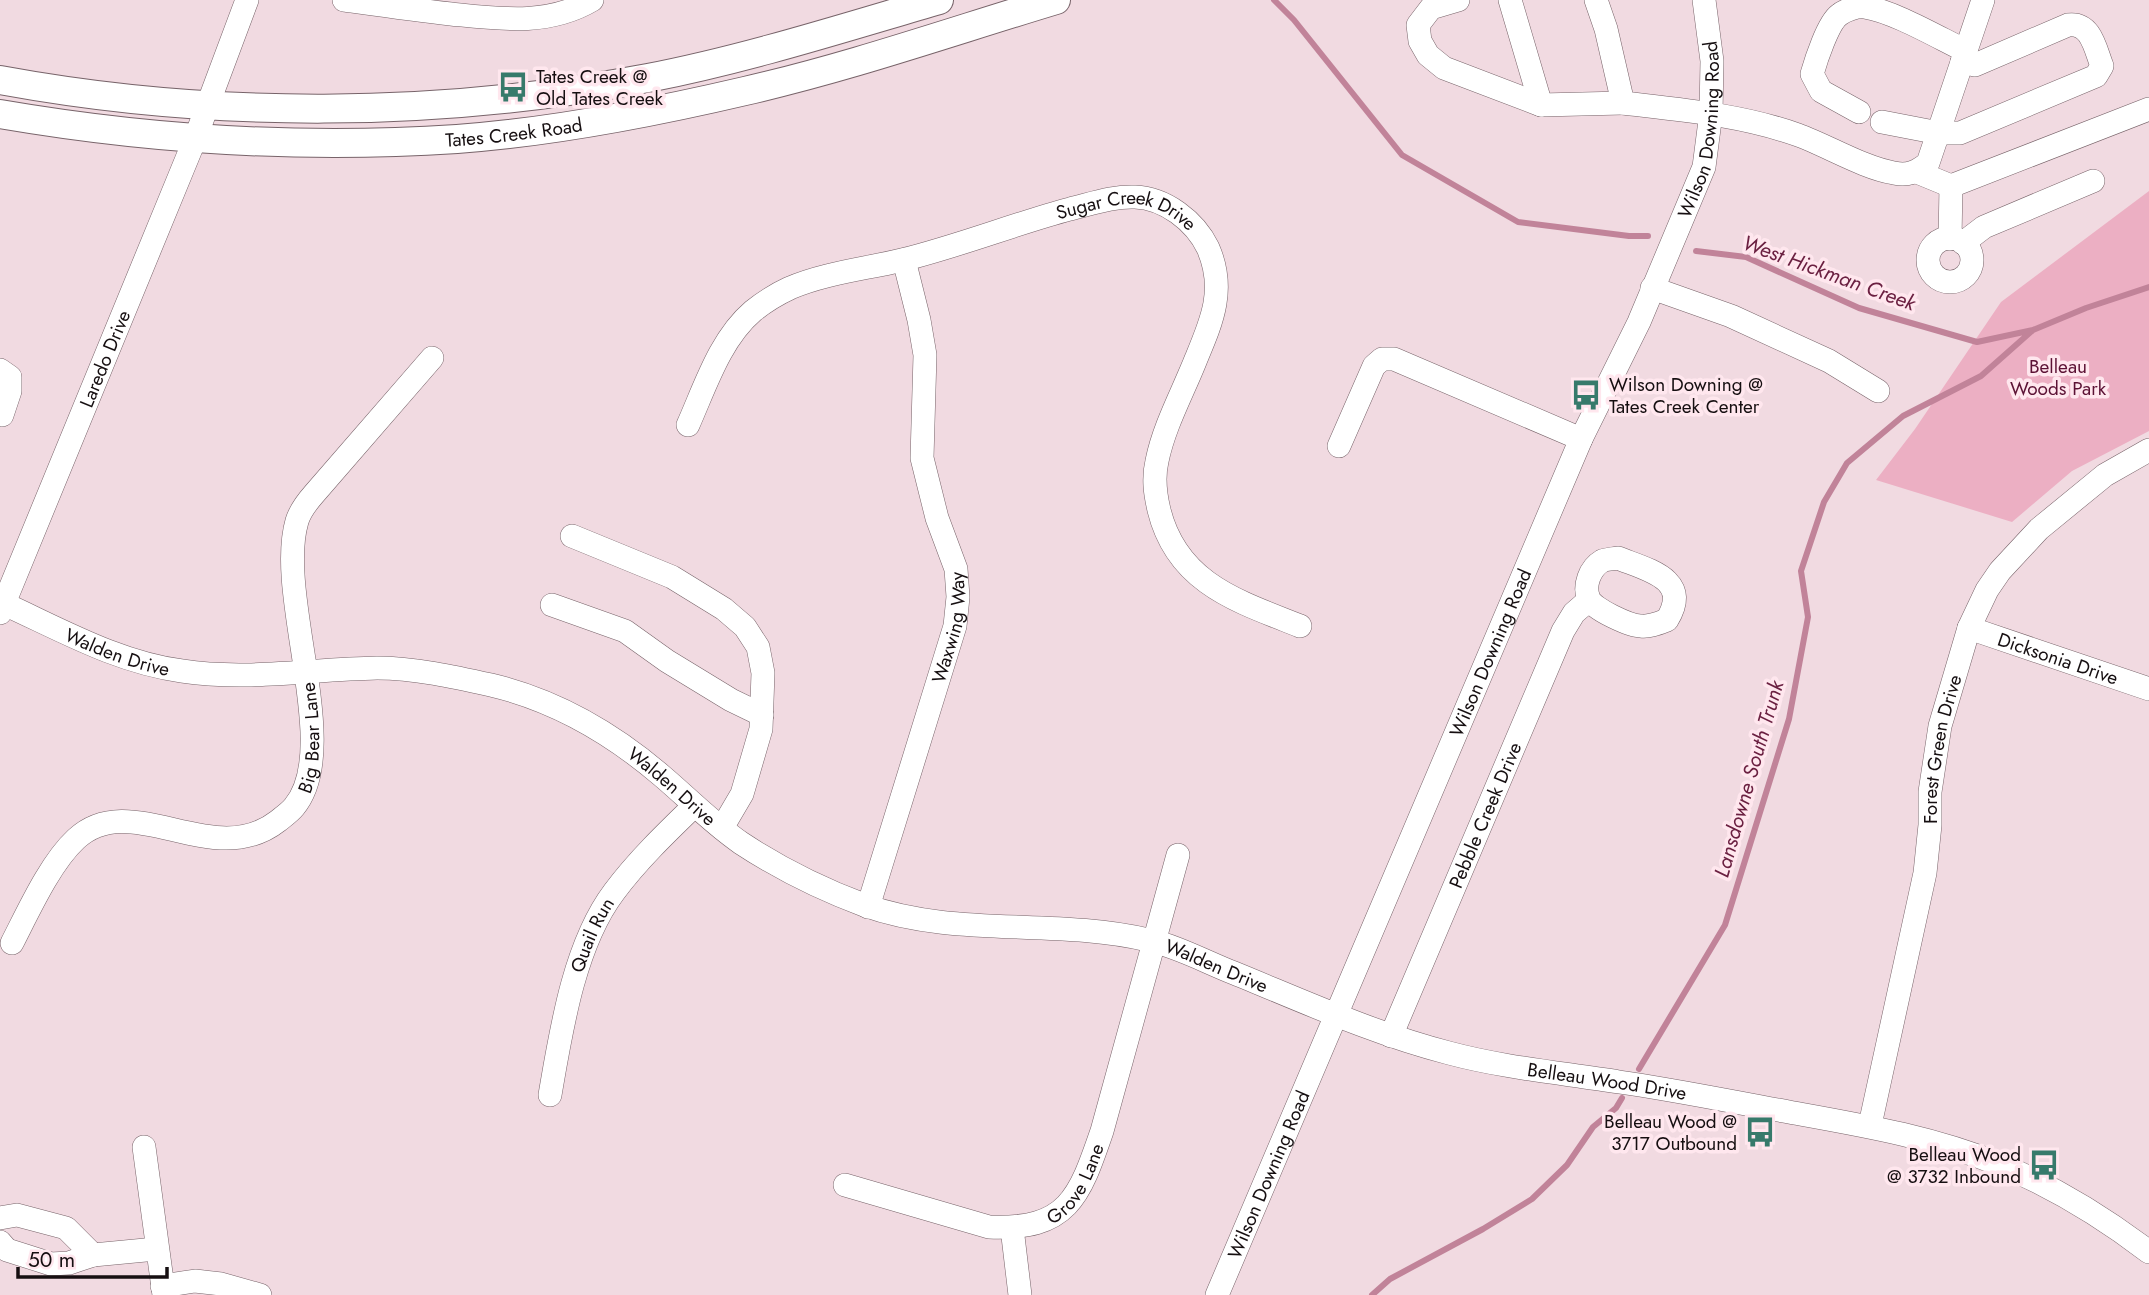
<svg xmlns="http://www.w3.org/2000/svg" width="2149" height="1295" font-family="Jost,sans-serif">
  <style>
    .green { fill: #ecafc3 }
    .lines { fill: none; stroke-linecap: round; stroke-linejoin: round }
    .stream { stroke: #c18399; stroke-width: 6 }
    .minor-casing { stroke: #776369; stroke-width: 24 }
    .major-casing { stroke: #776369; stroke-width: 30 }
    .minor { stroke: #fff; stroke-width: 23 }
    .major { stroke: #fff; stroke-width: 28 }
    .labels { text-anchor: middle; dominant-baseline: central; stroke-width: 7; stroke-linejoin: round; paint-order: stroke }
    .poi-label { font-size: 19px; fill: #160f11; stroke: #ffe7ee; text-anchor: start }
    .street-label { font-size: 19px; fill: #160f11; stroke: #ffe7ee }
    .park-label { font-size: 19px; fill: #5c1235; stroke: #ffe7ee }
    .water-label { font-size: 21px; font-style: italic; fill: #6b2041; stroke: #ffe7ee }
  </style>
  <rect width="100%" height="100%" fill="#f1dae1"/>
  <path class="green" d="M 2149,191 L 2149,431 L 2072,471 L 2012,522 L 1876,480 L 1915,429 L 2001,302 Z"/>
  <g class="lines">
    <path class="stream" d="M 1274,0 L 1294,20 L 1402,155 L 1518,222 L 1629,236 L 1648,236
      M 1696,251 L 1746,257 L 1859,308 L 1977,342 L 2033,330 L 2086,308 L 2149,287
      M 1639,1069 L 1725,925 L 1789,719 L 1808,617 L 1801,571 L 1824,502 L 1847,463 L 1903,416 L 1981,376 L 2033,330
      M 1372,1295 L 1390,1279 L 1483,1229 L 1532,1199 L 1567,1165 L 1593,1127 L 1616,1108 L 1622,1098"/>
    <g class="minor-casing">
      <g id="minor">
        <path d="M 344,0 C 380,5 415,10 451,14 C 500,19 548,26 592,0"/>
        <path d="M 1458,0 L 1431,8 L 1418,25 L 1420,41 L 1428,55 L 1444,68 L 1541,105 L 1623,103"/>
        <path d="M 1510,0 L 1541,105"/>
        <path d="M 1596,0 L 1606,29 L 1623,103 C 1683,110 1742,115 1798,135 C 1828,146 1864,168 1894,173 C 1908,176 1917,172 1928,163 L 1983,0"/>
        <path d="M 1859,112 L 1821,91 L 1812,74 C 1816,60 1828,23 1839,15 C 1845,10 1857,6 1865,7 C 1893,11 1939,38 1966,51"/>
        <path d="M 1882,122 L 1939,133 L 1960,133 L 2096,76 L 2102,66 C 2095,48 2091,22 2068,25 L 1975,65 L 1962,62"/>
        <path d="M 1917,172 L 1951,186 L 2149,109"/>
        <circle cx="1950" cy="260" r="22"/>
        <path d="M 1950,239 L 1951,186"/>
        <path d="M 1963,243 L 1984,227 L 2093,181"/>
        <path d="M 1652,288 L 1731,316 L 1829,361 L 1878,391"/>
        <path d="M 0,370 L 10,377 L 10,391 L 2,415"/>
        <path id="s1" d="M 688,425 C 705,387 720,339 753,311 C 764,302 777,294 790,288 C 825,273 865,269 902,260 C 959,246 1014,224 1070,209 C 1091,204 1113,196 1135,197 C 1165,198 1195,221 1208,248 C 1226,289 1212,321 1196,359 C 1183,392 1164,426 1157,461 C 1153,478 1155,493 1159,510 C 1177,583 1237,601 1300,626"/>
        <path d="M 1339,446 L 1374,366 L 1382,359 L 1394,359 L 1581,439"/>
        <path d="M 572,536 L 672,577 L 724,609 L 745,627 L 758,647 L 763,673 L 761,729 L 742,794 L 722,828"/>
        <path d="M 1618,558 C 1648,570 1692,579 1667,620 C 1659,623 1650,627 1641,626 C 1630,626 1593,609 1589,599 C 1583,586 1590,568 1602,561 C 1606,559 1613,559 1618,558 Z"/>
        <path id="s2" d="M 0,602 C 60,629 116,662 182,671 C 247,681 312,669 377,668 C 414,668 455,677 491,685 C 554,700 613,734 662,776 C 688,798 712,823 741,843 C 779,868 821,889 864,905 C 955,938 1055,918 1148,940 C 1177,946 1206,962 1234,973 C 1305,1002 1375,1034 1449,1053 C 1505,1068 1563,1073 1619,1082 C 1676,1090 1733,1102 1789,1112 C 1861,1125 1933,1137 2001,1165 C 2054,1187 2103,1217 2149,1252"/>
        <path d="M 552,605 L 625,631 L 667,661 L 731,700 L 762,715"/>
        <path id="s3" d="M 0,613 L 195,139 L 247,0"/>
        <path id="s4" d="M 1969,628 L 2149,689"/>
        <path id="s5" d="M 868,907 L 955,626 L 958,597 L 956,569 L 937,518 L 922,458 L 925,355 L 919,320 L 904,260"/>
        <path id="s6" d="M 12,943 C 28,912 50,863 76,839 C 131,787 213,872 278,821 C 283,817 290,812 294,807 C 343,749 275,596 297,521 C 300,511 307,502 314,494 L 432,358"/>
        <path id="s7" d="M 1391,1036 L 1563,631 L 1574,613 L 1589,600"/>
        <path id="s8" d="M 550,1095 C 561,1031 574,945 614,892 C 637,861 666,833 694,806"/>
        <path id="s9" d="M 1870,1125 L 1925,873 L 1930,825 L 1930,792 L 1940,726 L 1969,628 L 1987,590 L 2000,571 L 2039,529 L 2105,475 L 2149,450"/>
        <path d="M 144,1147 L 164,1295"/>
        <path id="s10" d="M 845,1185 L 989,1227 C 1068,1230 1079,1198 1102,1131 L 1178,855"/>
        <path d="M 0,1218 L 17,1215 L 66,1228 L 93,1255"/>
        <path d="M 1012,1228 L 1020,1295"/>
        <path d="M 0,1242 L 7,1250 L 51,1264 L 69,1263 L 93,1255 L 156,1249"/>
        <path d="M 162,1286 L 195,1281 L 221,1284 L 260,1295"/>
        <path id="s11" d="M 1217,1295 L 1581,439 L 1639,322 L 1704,167 L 1711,113 L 1712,61 L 1704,0"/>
      </g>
    </g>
    <g class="major-casing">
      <g id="major">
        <path d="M 0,80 C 212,119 436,118 648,78 C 746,59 843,28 939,0"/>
        <path id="s12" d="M 0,114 C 151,140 304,149 457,139 C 554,132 651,113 745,91 C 850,67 953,31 1056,0"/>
      </g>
    </g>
    <use href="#minor" class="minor"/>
    <use href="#major" class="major"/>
  </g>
  <defs>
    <g id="bus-bare" transform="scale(2.415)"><path d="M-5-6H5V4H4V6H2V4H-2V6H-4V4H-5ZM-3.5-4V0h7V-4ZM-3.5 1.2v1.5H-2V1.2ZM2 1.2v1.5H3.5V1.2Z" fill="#377a6b" stroke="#ffe7ee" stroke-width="2.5" paint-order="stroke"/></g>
  </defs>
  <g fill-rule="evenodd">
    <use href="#bus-bare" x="513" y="87"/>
    <use href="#bus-bare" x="1586" y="395"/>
    <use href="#bus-bare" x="1760" y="1132"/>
    <use href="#bus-bare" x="2044" y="1165"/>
  </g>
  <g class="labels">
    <g class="poi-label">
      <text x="536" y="76">Tates Creek @<tspan x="536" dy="22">Old Tates Creek</tspan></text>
      <text x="1609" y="384">Wilson Downing @<tspan x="1609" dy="22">Tates Creek Center</tspan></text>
      <text x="1737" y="1121" text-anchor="end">Belleau Wood @<tspan x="1737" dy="22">3717 Outbound</tspan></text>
      <text x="2021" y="1154" text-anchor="end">Belleau Wood<tspan x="2021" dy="22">@ 3732 Inbound</tspan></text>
    </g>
    <g class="street-label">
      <text stroke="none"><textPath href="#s11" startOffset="1265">Wilson Downing Road</textPath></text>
      <text stroke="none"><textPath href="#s12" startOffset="516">Tates Creek Road</textPath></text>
      <text stroke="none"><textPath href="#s1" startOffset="527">Sugar Creek Drive</textPath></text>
      <text stroke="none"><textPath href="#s3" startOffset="275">Laredo Drive</textPath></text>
      <text stroke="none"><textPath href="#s5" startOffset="292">Waxwing Way</textPath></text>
      <text stroke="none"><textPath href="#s2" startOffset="128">Walden Drive</textPath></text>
      <text stroke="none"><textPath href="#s11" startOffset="698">Wilson Downing Road</textPath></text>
      <text stroke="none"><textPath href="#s4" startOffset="94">Dicksonia Drive</textPath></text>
      <text stroke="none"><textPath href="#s6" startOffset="429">Big Bear Lane</textPath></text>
      <text stroke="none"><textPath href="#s9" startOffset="383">Forest Green Drive</textPath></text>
      <text stroke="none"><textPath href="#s2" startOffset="716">Walden Drive</textPath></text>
      <text stroke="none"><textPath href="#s7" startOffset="240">Pebble Creek Drive</textPath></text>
      <text stroke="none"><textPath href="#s8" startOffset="166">Quail Run</textPath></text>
      <text stroke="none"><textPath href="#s2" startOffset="1304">Walden Drive</textPath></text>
      <text stroke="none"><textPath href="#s2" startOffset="1713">Belleau Wood Drive</textPath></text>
      <text stroke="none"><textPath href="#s11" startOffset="131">Wilson Downing Road</textPath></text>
      <text stroke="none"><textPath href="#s10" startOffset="256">Grove Lane</textPath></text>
    </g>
    <g class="park-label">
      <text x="2058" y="366">Belleau<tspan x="2058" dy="22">Woods Park</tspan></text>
    </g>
    <g class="water-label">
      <text transform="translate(1829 273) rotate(20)">West Hickman Creek</text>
      <text transform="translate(1749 779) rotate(-74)">Lansdowne South Trunk</text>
    </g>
  </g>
  <path d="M18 1267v10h149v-10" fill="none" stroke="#160f11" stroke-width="3.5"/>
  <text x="28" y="1267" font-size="21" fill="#160f11" stroke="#ffe7ee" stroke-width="5" paint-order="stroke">50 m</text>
</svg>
